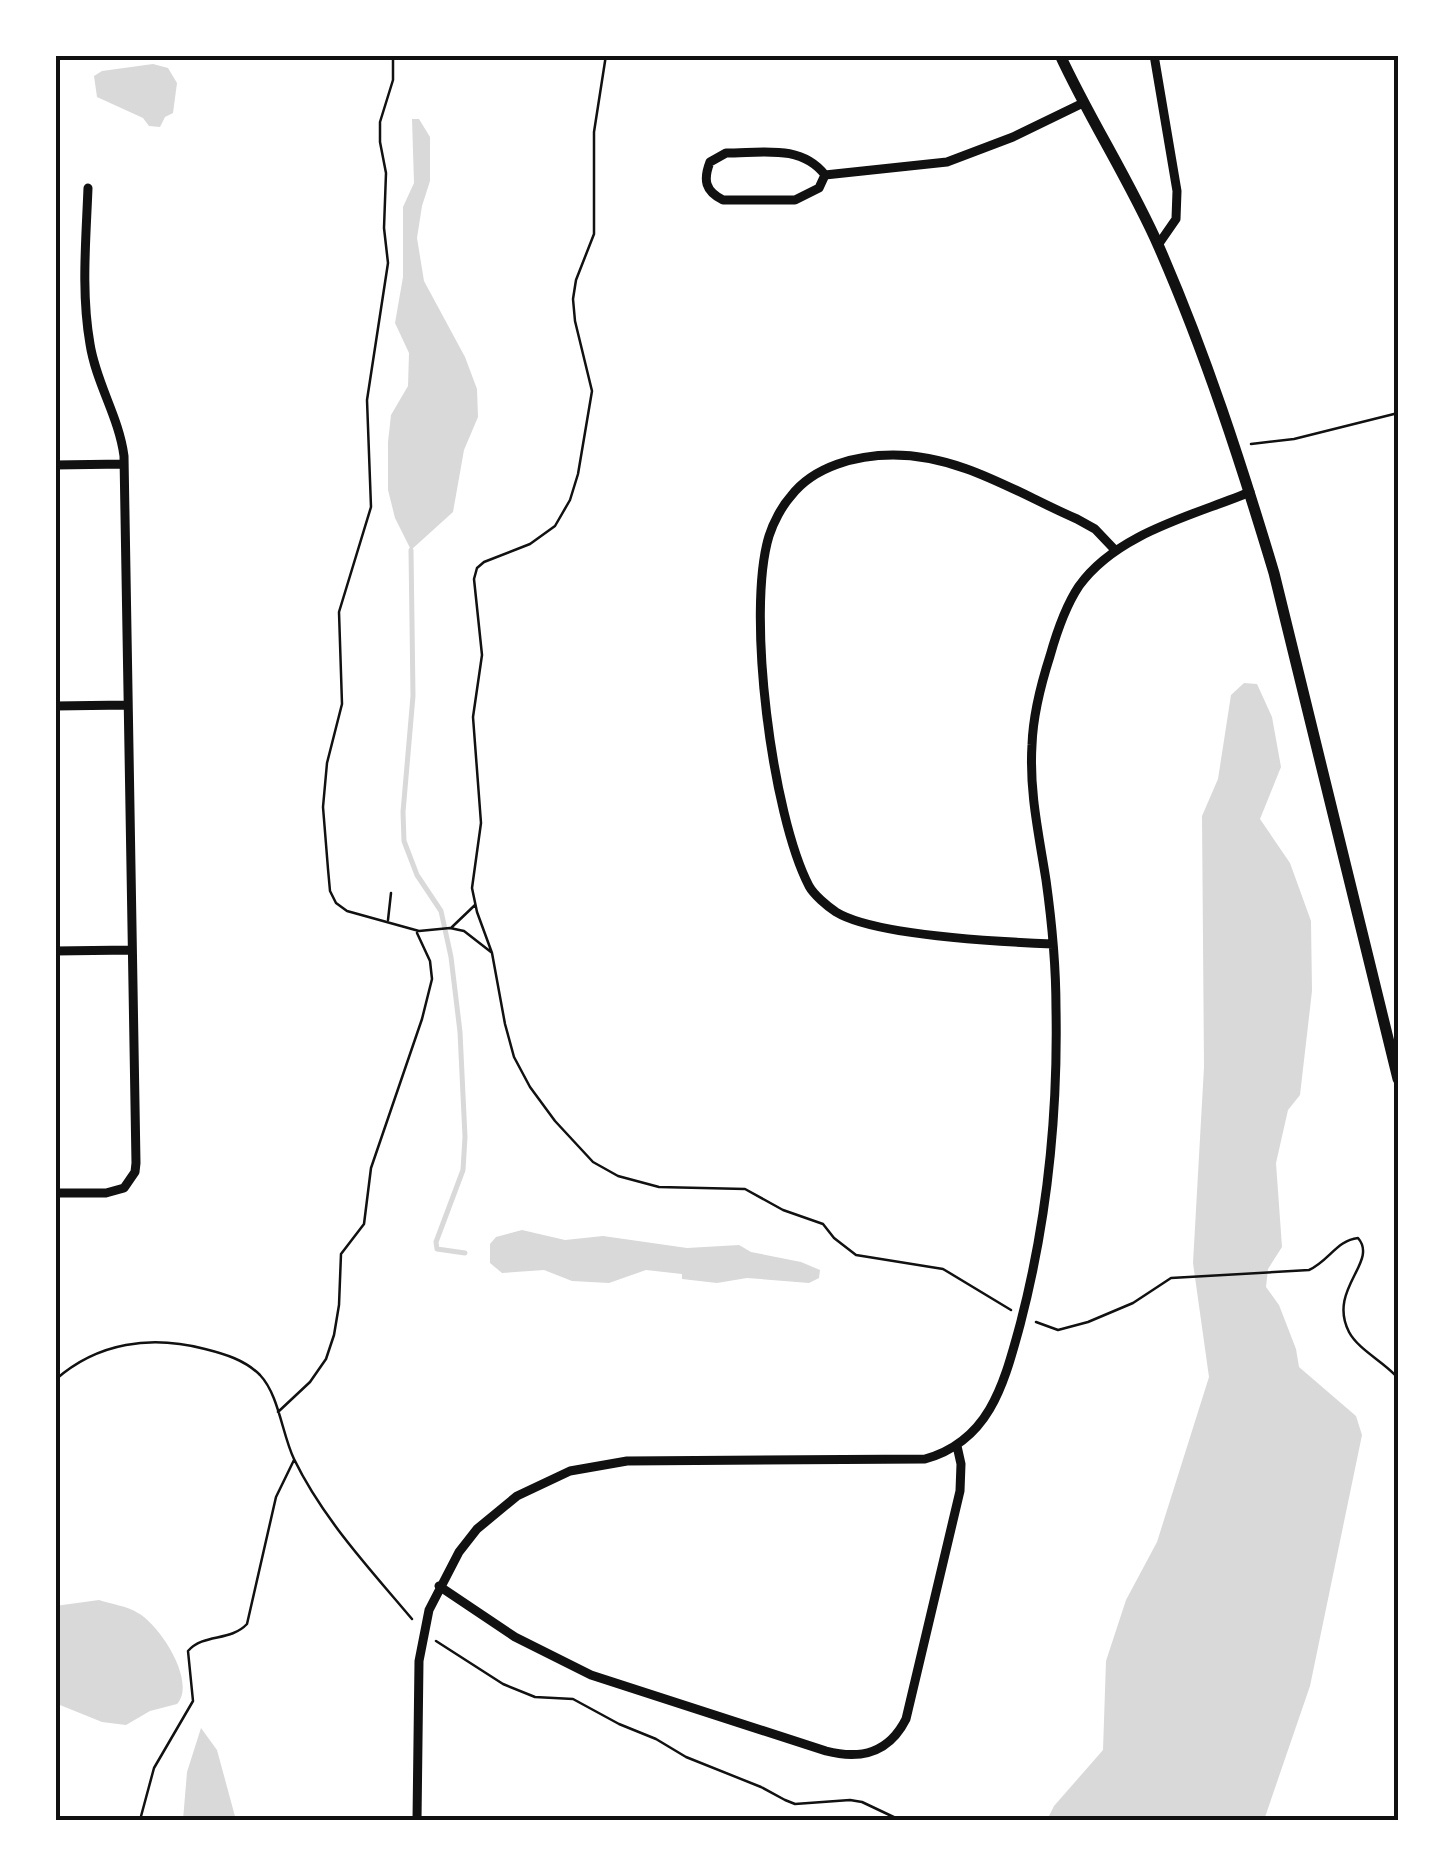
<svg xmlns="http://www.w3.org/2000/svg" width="1453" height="1875" font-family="Jost,sans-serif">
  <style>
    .water { fill: #d9d9d9 }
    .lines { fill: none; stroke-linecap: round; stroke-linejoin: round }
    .stream { stroke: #d9d9d9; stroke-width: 5 }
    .path { stroke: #111; stroke-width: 2.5 }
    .minor { stroke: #111; stroke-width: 9 }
    .tertiary { stroke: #111; stroke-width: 11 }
    .neatline { fill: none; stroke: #111; stroke-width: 4 }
  </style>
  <rect width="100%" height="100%" fill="#fff"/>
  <path class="water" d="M 153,64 L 168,68 L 177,83 L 173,113 L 165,117 L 160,127 L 149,126 L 143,118 L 97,97 L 94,76 L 102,71 Z
    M 412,119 L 419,119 L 430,137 L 430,181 L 422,206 L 417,238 L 424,281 L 465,357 L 477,389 L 478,417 L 464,450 L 453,512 L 411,550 L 395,518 L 388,490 L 388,442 L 391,415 L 408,386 L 409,353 L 395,323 L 403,277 L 403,207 L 414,183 Z
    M 1244,683 L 1257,684 L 1272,717 L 1281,767 L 1260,819 L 1290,863 L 1311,921 L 1312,991 L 1300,1095 L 1288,1110 L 1276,1163 L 1282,1247 L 1268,1269 L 1266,1287 L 1279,1305 L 1296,1349 L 1299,1367 L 1356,1416 L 1362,1435 L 1310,1686 L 1264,1820 L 1047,1820 L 1054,1806 L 1103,1750 L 1106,1661 L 1126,1600 L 1157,1542 L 1209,1377 L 1193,1263 L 1204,1067 L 1202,816 L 1218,779 L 1231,695 Z
    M 522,1230 L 565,1240 L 603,1236 L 687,1248 L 739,1245 L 751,1252 L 801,1262 L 820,1270 L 819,1278 L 809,1283 L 747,1278 L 717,1283 L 682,1279 L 682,1274 L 646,1270 L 609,1283 L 572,1281 L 544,1270 L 502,1273 L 490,1263 L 490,1244 L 496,1237 Z
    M 99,1600 C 111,1604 127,1606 138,1613 C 160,1625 197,1682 177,1704 L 150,1711 L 126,1725 L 102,1722 L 55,1703 L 55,1606 Z
    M 201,1728 L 217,1750 L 236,1820 L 183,1820 L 187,1772 Z"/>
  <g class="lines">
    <path class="stream" d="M 411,550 L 413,696 L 403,812 L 404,841 L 417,875 L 441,911 L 451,957 L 460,1032 L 465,1137 L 463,1170 L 436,1242 L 437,1249 L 465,1253"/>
    <path class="path" d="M 393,55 L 393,80 L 380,122 L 380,142 L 386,173 L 384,228 L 388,263 L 367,400 L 371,507 L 339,612 L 342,704 L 327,763 L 323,807 L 328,869 L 330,891 L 336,903 L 347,911 L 419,931 L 450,928 L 464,931 L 491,952
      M 606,55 L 594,132 L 594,234 L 576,280 L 573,299 L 575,321 L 592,391 L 578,474 L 570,500 L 555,526 L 530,544 L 484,562 L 477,568 L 474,579 L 482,655 L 473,717 L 481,823 L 472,888 L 477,912 L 492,953 L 505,1024 L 514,1057 L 530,1087 L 555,1121 L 593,1162 L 618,1176 L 659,1187 L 745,1189 L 783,1210 L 823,1224 L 834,1238 L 856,1255 L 943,1269 L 1011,1310
      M 1251,444 L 1294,439 L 1398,413
      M 388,920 L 391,893
      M 452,927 L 475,905
      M 1036,1322 L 1058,1330 L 1088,1322 L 1133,1303 L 1171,1278 L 1309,1270 C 1328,1262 1337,1240 1358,1238 C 1379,1262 1327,1289 1349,1332 C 1358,1349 1382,1361 1395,1375
      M 55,1380 C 98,1342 151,1335 205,1349 C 225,1354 245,1360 260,1375 C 279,1395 282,1434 294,1459 C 323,1519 370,1569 412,1619
      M 278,1412 L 310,1382 L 326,1359 L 334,1335 L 339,1305 L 341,1254 L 364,1224 L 371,1168 L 422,1019 L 432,979 L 430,961 L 417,933
      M 436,1641 L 503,1684 L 535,1697 L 573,1699 L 619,1724 L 656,1739 L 686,1757 L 761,1787 L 785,1800 L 795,1804 L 850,1800 L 862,1802 L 900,1820
      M 140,1820 L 154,1768 L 193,1701 L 188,1651 C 204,1633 230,1642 247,1624 L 276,1497 L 294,1460"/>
    <path class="minor" d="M 1154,55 L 1177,191 L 1176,219 L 1158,245
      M 726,153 C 762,153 801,144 825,175 L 819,188 L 795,200 L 723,200 C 705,191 703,180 710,162 Z
      M 825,175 L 947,162 L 1013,137 L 1083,103
      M 55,465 L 124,464
      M 55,706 L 127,705
      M 1053,944 C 1004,942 875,936 836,912 C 827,906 814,895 809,886 C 772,815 746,612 769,536 C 773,523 782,506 791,496 C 814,466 857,455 893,455 C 961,455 1017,493 1077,519 L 1095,529 L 1115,550
      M 55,951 L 131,950
      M 55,1193 L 106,1193 L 124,1188 L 135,1172 L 136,1163 L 124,456 C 119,417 96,383 90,344 C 81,293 86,240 88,188
      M 439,1586 L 515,1637 L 591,1675 L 826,1751 C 861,1760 889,1753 906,1719 L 960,1491 L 961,1464 L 957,1446
      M 417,1820 L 419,1661 L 429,1610 L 459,1552 L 477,1529 L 517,1496 L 570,1471 L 627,1461 L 925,1459 C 990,1441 1004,1383 1020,1325 C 1047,1222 1058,1116 1056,1009 C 1056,966 1052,923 1046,880 C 1039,835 1029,791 1032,745 C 1033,714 1041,684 1050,656 C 1057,631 1065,607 1079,586 C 1117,533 1192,516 1250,492"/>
    <path class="tertiary" d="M 1060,55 C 1090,120 1130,181 1159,247 C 1205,352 1241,463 1274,573 L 1398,1079"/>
  </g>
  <rect width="1453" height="1875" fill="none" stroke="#ffffff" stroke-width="115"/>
  <rect x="58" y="58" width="1338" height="1760" class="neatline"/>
</svg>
